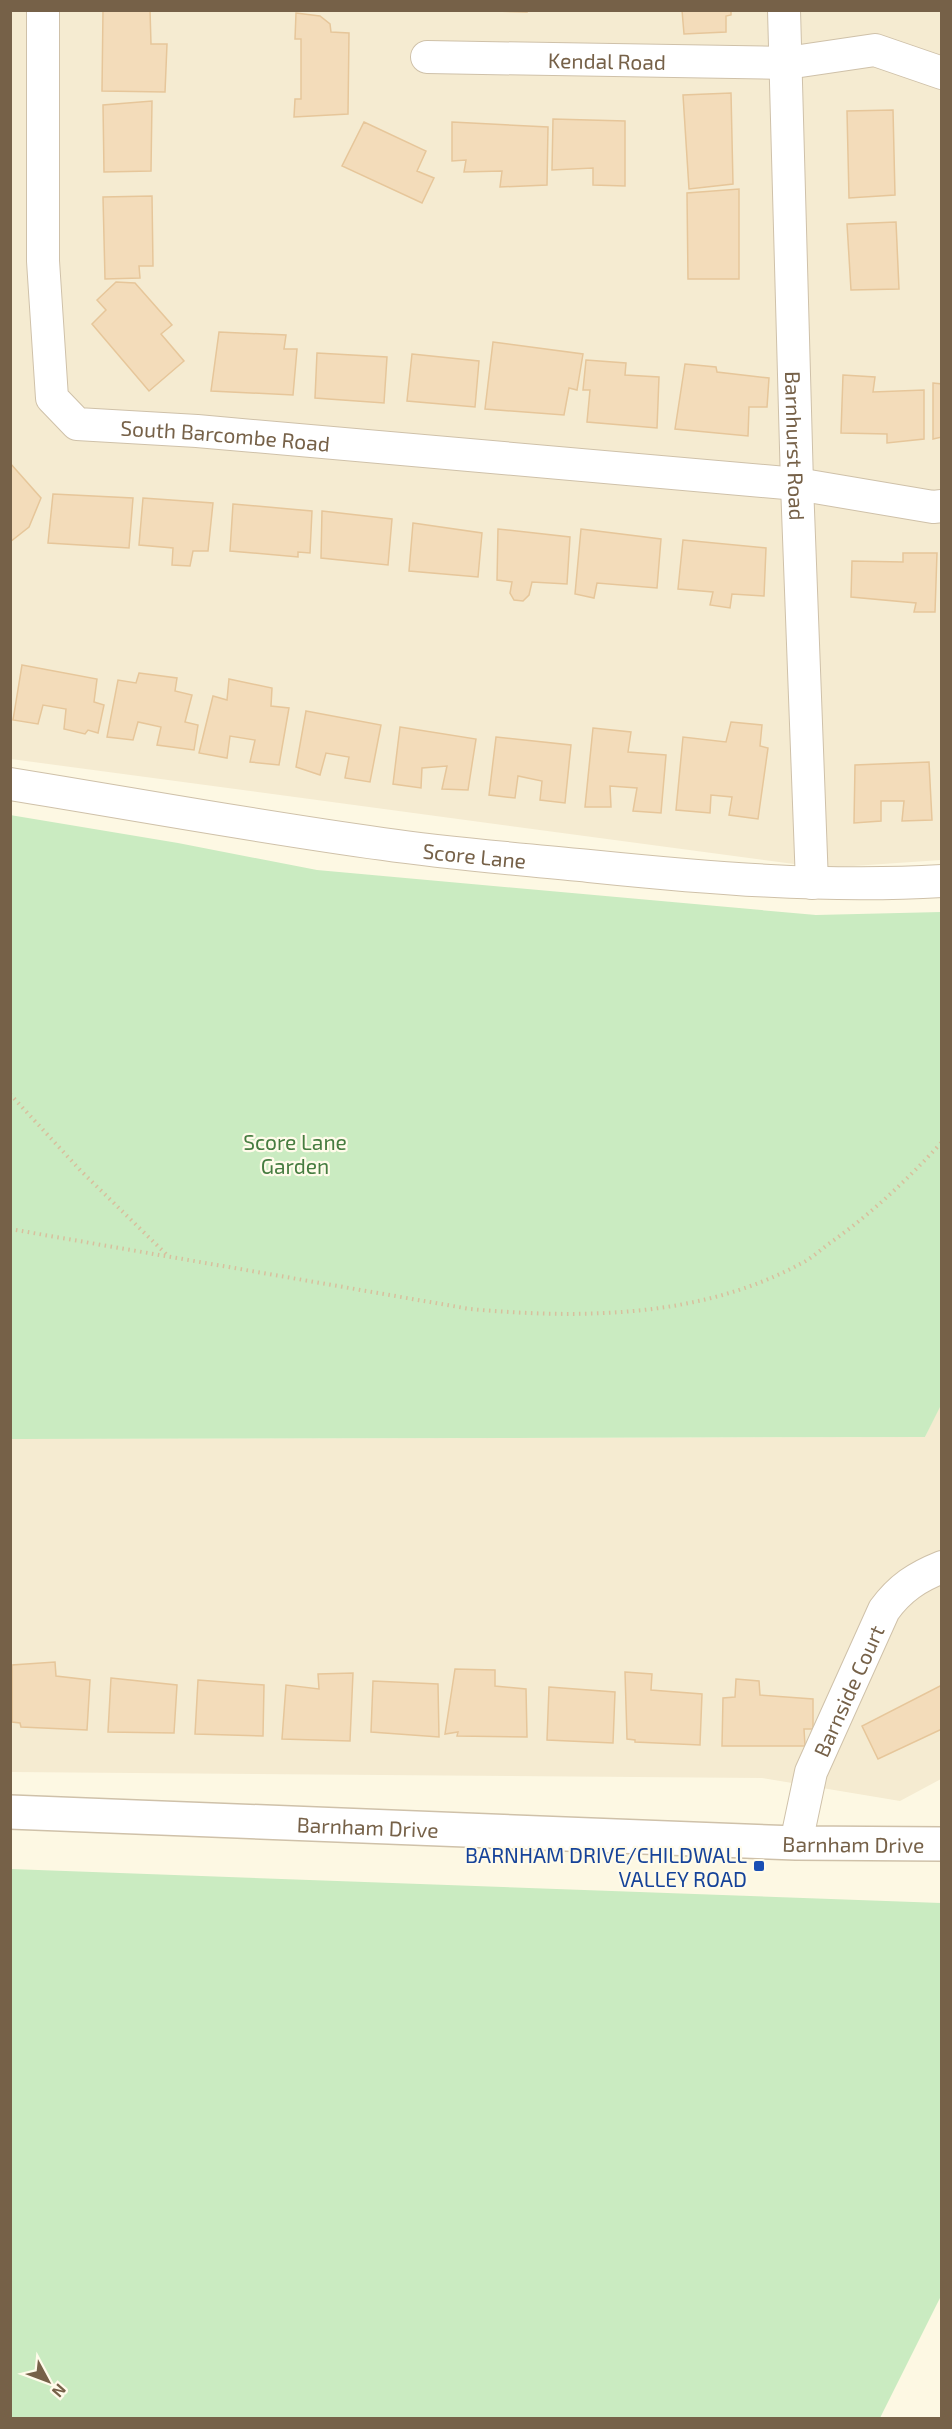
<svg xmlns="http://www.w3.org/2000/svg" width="952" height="2429" font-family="'Exo 2',sans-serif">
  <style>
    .residential { fill: #f5ebd1 }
    .green { fill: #caebc1 }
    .building { fill: #f3dcba; stroke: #e6c69a; stroke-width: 1.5 }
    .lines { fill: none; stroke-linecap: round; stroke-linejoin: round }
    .minor-casing { stroke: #cfc1a9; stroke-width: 34 }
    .tertiary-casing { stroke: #cfc1a9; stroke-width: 36 }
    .path { stroke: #d8bf9d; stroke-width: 4; stroke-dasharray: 1.5 4.5; stroke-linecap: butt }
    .minor { stroke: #fff; stroke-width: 32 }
    .tertiary { stroke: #fff; stroke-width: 33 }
    .transit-dot { fill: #1a4fb4; stroke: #fffbea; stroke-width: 2 }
    .labels { text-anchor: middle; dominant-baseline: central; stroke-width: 4.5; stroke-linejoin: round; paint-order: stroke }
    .street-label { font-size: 21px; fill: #766148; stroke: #fffbea }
    .park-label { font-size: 21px; fill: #467c40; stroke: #fffbea }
    .transit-label { font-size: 21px; fill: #164399; stroke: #fffbea; text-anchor: end }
  </style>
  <rect width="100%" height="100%" fill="#fdf8e3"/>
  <path class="residential" d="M 11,11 L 941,11 L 941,860 L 824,868 L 11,759 Z
    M 941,1403 L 941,1779 L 900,1801 L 762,1778 L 11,1772 L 11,1439 L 925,1437 Z"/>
  <path class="green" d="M 10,815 L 178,843 L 317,870 L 816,915 L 941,912 L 942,1403 L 925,1437 L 11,1439 Z
    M 11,1869 L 941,1903 L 941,2296 L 880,2418 L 11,2418 Z"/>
  <path class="building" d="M 103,10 L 150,10 L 151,44 L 167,44 L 165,92 L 102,91 Z
    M 462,10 L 527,10 L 527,12 Z
    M 682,10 L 731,10 L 731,15 L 726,16 L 726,32 L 684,34 Z
    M 296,13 L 320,16 L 330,24 L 331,32 L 349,33 L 348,114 L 294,117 L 295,99 L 301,99 L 301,39 L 295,39 Z
    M 731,93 L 733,184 L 689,189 L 683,95 Z
    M 152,101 L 151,171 L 104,172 L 103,105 Z
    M 893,110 L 895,195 L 849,198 L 847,111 Z
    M 553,119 L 625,121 L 625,186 L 593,185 L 593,168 L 552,170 Z
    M 364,122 L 426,151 L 417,171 L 434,178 L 422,203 L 342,166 Z
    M 452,122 L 548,127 L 547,185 L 500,187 L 502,171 L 464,172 L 466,160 L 452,161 Z
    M 739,189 L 739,279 L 688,279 L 687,193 Z
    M 152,196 L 153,266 L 139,266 L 140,278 L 105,279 L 103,197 Z
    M 896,222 L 899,289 L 851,290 L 847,224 Z
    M 116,282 L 135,283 L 172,325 L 161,334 L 184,361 L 149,391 L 92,324 L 106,310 L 97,300 Z
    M 219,332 L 286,335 L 284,349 L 297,349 L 293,395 L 211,391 Z
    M 493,342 L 583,354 L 577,390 L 569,388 L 564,415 L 485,409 Z
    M 317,353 L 387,357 L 384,403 L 315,398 Z
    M 412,354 L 479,361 L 475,407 L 407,401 Z
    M 586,360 L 626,363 L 625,375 L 659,377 L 657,428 L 587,422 L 590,390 L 583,390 Z
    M 685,364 L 716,367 L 717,372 L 769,378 L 767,407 L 749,407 L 748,436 L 675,429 Z
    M 843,375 L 875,377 L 873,392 L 924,390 L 924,439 L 887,443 L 887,434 L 841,433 Z
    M 933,383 L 942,384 L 942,437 L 933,439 Z
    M 10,463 L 41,498 L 29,527 L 10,542 Z
    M 53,494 L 133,498 L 129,548 L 48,543 Z
    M 143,498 L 213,503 L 208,551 L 193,551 L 190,566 L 172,565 L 173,548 L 139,545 Z
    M 233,504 L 312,511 L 310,553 L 298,552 L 298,557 L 230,551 Z
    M 322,511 L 392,519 L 388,565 L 321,558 Z
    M 413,523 L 482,533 L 478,577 L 409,571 Z
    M 498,529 L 570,537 L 567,584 L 532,582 L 529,595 L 523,601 L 514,600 L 510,593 L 512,582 L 497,580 Z
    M 581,529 L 661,539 L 657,588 L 597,583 L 594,598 L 575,594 Z
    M 683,540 L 766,548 L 764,596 L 732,594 L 730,608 L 710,605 L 713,592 L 678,589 Z
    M 903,553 L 937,553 L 935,612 L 914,612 L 916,603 L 851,597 L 852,561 L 903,562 Z
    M 22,665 L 97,679 L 94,702 L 104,705 L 98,733 L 88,730 L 85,734 L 64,729 L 66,709 L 43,705 L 38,724 L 13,720 Z
    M 139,673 L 177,678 L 175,691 L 192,695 L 185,722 L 198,725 L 194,750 L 157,745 L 161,727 L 138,722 L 133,740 L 107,737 L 118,680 L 136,683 Z
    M 229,679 L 272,688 L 271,706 L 289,708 L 279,765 L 250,762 L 255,740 L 230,736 L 227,758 L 199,753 L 213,696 L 227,700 Z
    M 306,711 L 381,725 L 370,782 L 345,778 L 349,757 L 326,753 L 320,775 L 296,767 Z
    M 731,722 L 762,725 L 760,746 L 768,748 L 758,819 L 729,815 L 732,797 L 711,795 L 710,813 L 676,810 L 683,737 L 726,742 Z
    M 400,727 L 476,739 L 468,790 L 442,789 L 447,766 L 422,768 L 421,788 L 393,784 Z
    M 593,728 L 631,732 L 628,752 L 666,755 L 661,813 L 633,811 L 637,788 L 610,786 L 611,807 L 585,807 Z
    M 496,737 L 571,745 L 565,803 L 540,800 L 542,781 L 518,776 L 515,798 L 489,795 Z
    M 929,762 L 932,820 L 902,821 L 904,801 L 881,801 L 881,821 L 854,823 L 855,765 Z
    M 55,1662 L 56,1676 L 90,1680 L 87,1730 L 21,1727 L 20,1723 L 12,1722 L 12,1665 Z
    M 455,1669 L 495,1670 L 495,1686 L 526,1689 L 527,1737 L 457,1736 L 458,1732 L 445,1734 Z
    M 625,1672 L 652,1674 L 651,1690 L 702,1694 L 700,1745 L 635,1742 L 635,1740 L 627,1739 Z
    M 353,1673 L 350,1741 L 282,1739 L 286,1685 L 319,1689 L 318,1674 Z
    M 111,1678 L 177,1685 L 174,1733 L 108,1732 Z
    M 736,1679 L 759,1681 L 760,1695 L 813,1699 L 813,1729 L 804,1729 L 805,1746 L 722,1746 L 723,1698 L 735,1697 Z
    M 198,1680 L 264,1685 L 263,1736 L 195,1734 Z
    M 373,1681 L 438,1684 L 439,1737 L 371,1732 Z
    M 942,1685 L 942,1729 L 878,1759 L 862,1726 Z
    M 549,1687 L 615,1692 L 613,1743 L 547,1740 Z"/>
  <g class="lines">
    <g class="minor-casing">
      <g id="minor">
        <path id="s1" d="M 43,10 L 43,261 L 52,398 L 77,424 L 197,431 L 797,484 L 933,507 L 942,506"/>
        <path id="s2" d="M 784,10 L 797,484 L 812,883"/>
        <path id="s3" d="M 427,57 L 787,63 L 875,50 L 942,73"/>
        <path id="s4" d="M 10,784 C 134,804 258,827 383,844 C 451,854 520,859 589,866 C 706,878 824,888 942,881"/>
        <path id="s5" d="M 796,1843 L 811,1772 L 884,1610 C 900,1588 917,1577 942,1567"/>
      </g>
    </g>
    <g class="tertiary-casing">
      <g id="tertiary">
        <path id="s6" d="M 10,1812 L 796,1843 L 942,1844"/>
      </g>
    </g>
    <path class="path" d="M 10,1094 L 81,1171 L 166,1254
      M 10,1229 L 470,1309 C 580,1319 700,1318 800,1264 C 811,1259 820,1250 830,1243 C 871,1214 907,1180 942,1142"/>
    <use href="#minor" class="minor"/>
    <use href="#tertiary" class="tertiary"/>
  </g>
  <rect class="transit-dot" x="753" y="1860" width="12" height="12" rx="3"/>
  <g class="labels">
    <g class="street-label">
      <text stroke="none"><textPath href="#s3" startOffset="180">Kendal Road</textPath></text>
      <text stroke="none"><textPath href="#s1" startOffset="573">South Barcombe Road</textPath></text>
      <text stroke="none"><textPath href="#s2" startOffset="436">Barnhurst Road</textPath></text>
      <text stroke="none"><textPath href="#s4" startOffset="470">Score Lane</textPath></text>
      <text stroke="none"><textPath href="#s5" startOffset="162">Barnside Court</textPath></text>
      <text stroke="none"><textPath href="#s6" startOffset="358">Barnham Drive</textPath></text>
      <text stroke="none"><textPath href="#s6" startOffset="844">Barnham Drive</textPath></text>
    </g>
    <g class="park-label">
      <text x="295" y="1141">Score Lane<tspan x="295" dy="24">Garden</tspan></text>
    </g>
    <g class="transit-label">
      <text x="747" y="1854">BARNHAM DRIVE/CHILDWALL<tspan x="747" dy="24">VALLEY ROAD</tspan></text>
    </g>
  </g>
  <rect width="952" height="2429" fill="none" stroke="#766148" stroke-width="24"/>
  <g transform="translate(48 2381) rotate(131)" stroke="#fffbea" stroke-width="4.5" paint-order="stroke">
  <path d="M0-4.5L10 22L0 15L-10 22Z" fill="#766148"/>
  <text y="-9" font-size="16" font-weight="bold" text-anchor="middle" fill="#766148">N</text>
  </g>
</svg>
